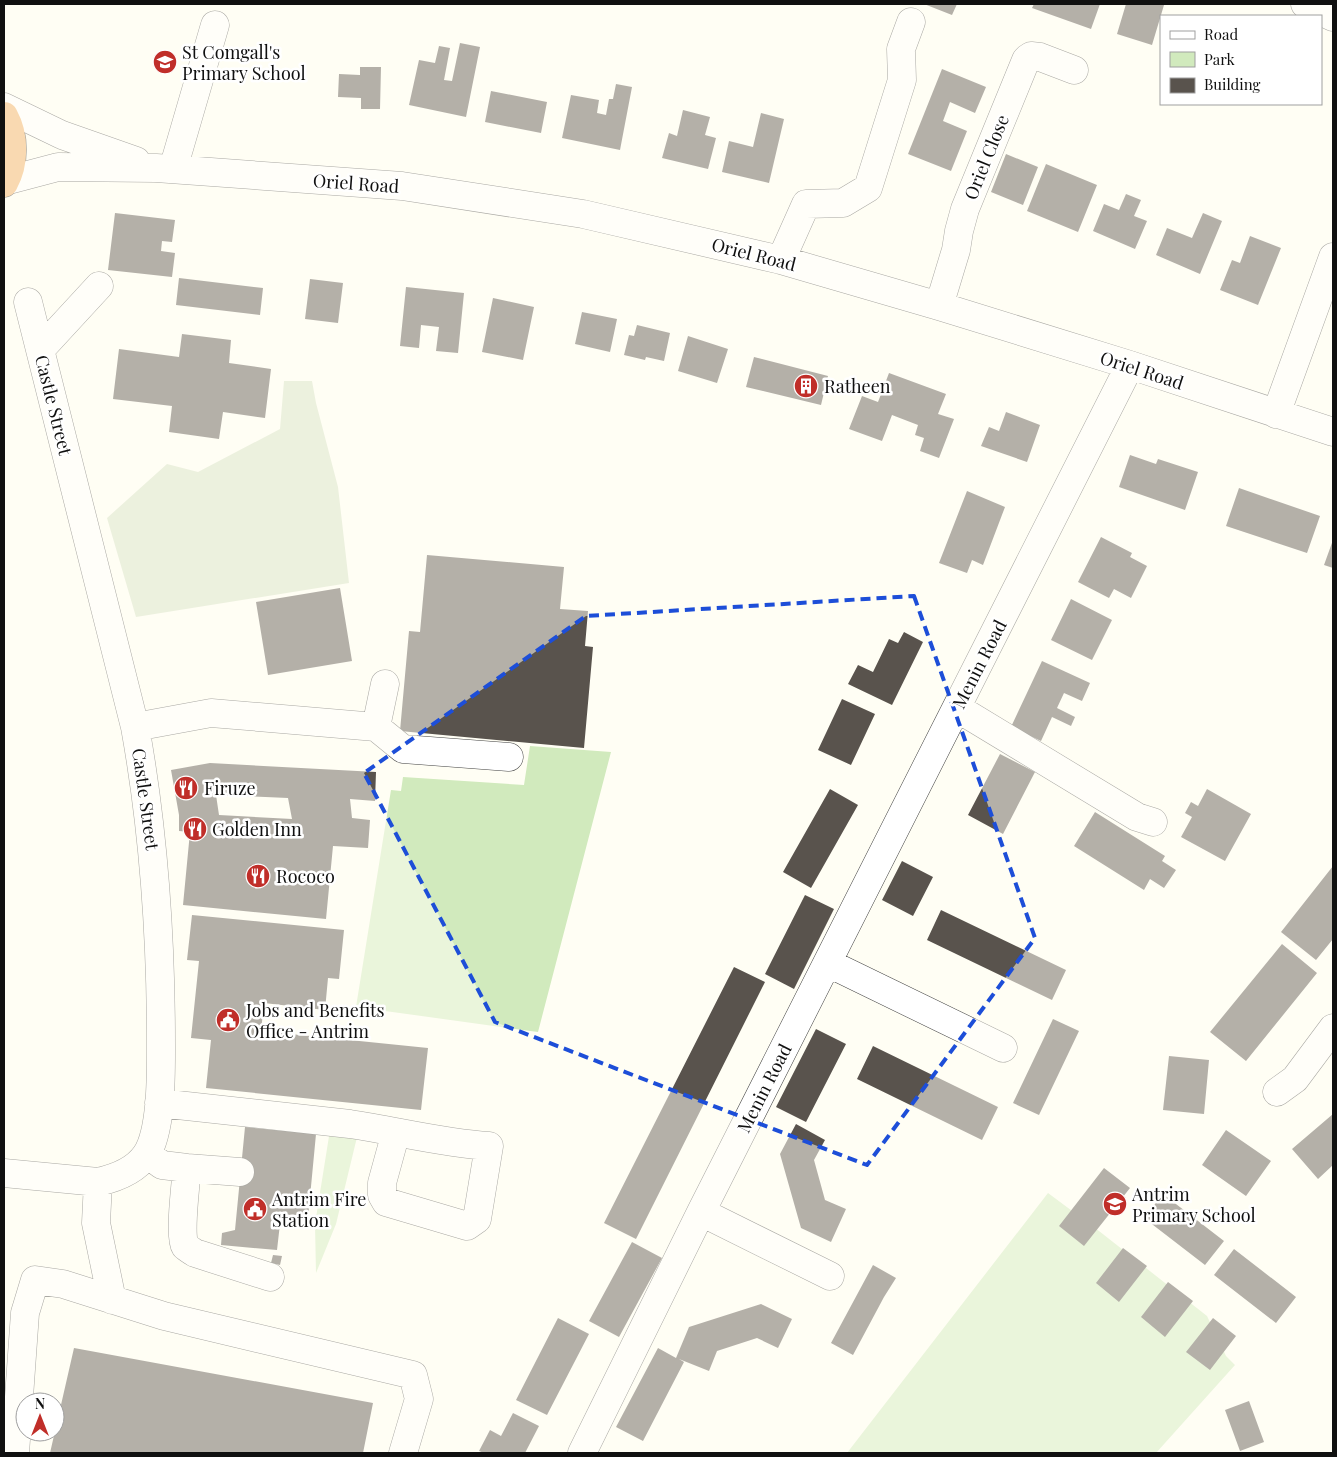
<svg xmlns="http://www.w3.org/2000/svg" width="1337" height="1457" font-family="'Playfair Display',serif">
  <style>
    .green { fill: #d1eabd }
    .cemetery { fill: #d6e2c4 }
    .building { fill: #59534d; fill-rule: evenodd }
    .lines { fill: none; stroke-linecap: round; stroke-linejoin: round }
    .minor-casing { stroke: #434343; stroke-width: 29 }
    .highway-casing { stroke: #212121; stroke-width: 29 }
    .minor { stroke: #fff; stroke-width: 28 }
    .highway { stroke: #f2ae5f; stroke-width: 28 }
    .marked { fill: none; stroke: #1d4ed8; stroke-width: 4; stroke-dasharray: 10 6; stroke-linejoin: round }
    .labels { text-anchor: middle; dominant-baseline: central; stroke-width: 5; stroke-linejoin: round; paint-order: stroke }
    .poi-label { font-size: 18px; fill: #101010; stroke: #fff; text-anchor: start }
    .street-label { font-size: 18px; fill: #101010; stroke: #fff }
  </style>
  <rect width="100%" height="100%" fill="#fffef4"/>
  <path class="green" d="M 530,746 L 611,752 L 538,1032 L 356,1007 L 391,790 L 401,791 L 403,777 L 524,785 Z
    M 330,1130 L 358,1133 L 336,1224 L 316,1273 L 315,1224 Z
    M 1048,1193 L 1099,1231 L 1207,1316 L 1226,1356 L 1235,1365 L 1156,1453 L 847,1453 Z"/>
  <path class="cemetery" d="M 284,381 L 312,381 L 316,403 L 338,487 L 349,583 L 136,617 L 107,518 L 167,464 L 198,472 L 280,429 Z"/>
  <path class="building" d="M 924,4 L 957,4 L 952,15 Z
    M 1034,4 L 1100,4 L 1091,29 L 1032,8 Z
    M 1126,4 L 1164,5 L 1152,45 L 1117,34 Z
    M 460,43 L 480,47 L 466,117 L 409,105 L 419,60 L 435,63 L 439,46 L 450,48 L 444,80 L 452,81 Z
    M 360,67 L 381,67 L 380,109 L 361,109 L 361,98 L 338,97 L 339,74 L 360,75 Z
    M 942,69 L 986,87 L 975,113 L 950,102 L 943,121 L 967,131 L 951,171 L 908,154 Z
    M 616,84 L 632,87 L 620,150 L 562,138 L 571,95 L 599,100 L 597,113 L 606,115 L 609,99 L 613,99 Z
    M 491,91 L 547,102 L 541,133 L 485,122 Z
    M 683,110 L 710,117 L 705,135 L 716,138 L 708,169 L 662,158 L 669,133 L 677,136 Z
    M 761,113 L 784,119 L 769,183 L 722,172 L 729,141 L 753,147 Z
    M 1006,154 L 1038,167 L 1023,205 L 991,192 Z
    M 1046,164 L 1097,185 L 1078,232 L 1027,211 Z
    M 1126,194 L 1141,200 L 1134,216 L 1147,221 L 1135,249 L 1093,231 L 1104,204 L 1119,210 Z
    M 115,213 L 175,220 L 172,242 L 162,241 L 161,251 L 175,253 L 172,277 L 108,270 Z
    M 1203,213 L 1222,221 L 1200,274 L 1156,255 L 1167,228 L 1192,238 Z
    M 1250,236 L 1281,248 L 1258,305 L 1220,290 L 1232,260 L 1240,263 Z
    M 179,278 L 263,288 L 260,315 L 176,305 Z
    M 310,279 L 343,283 L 338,323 L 305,319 Z
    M 406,287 L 464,293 L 458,353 L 436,351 L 439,327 L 421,325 L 419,348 L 400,346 Z
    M 493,298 L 534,307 L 523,360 L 482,352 Z
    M 582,312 L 617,319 L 610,352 L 575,344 Z
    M 637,325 L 670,333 L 664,361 L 646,357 L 645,360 L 624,355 L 629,335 L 634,336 Z
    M 182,334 L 231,340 L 229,363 L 271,369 L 265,418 L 223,412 L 219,439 L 169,432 L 172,406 L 113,399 L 119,349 L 179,357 Z
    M 688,336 L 728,349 L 717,383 L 678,371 Z
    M 754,357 L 828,376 L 821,405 L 746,387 Z
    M 889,373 L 946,394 L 938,414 L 954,419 L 939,458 L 920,451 L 924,438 L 915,435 L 918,425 L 892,415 L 882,441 L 849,429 L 862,396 L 878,402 Z
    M 1006,412 L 1040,425 L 1027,462 L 981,446 L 989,427 L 999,431 Z
    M 1130,455 L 1156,464 L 1158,459 L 1198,472 L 1185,510 L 1119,487 Z
    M 1239,488 L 1320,516 L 1307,553 L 1226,526 Z
    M 967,491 L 1005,507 L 983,565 L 972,560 L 967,573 L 939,563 Z
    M 1101,537 L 1132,553 L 1130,557 L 1147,566 L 1131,598 L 1114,589 L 1109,598 L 1078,582 Z
    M 1333,540 L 1333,568 L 1324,565 Z
    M 427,555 L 564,567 L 560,609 L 588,611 L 585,646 L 593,647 L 584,748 L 400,731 L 409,631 L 420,632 Z
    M 340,588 L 352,661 L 268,675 L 256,602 Z
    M 1071,599 L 1112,620 L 1092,660 L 1051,640 Z
    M 904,632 L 923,642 L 892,705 L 848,684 L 858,665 L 873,672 L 889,639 L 898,643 Z
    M 1042,661 L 1090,683 L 1082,701 L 1064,693 L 1057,708 L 1075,717 L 1071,726 L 1052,717 L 1041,741 L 1011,727 Z
    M 842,699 L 875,714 L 851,765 L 818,750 Z
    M 1000,754 L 1035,772 L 1003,834 L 968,815 Z
    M 210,763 L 376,772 L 375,801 L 350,799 L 352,818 L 370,820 L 368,848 L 333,846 L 326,919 L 183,905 L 190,832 L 179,831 L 179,815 L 171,770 ZM 216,795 L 288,798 L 292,819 L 219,815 Z
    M 830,789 L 858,805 L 811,888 L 783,872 Z
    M 1207,789 L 1251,814 L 1225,861 L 1181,837 L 1192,817 L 1185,813 L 1191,802 L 1198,806 Z
    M 1095,812 L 1165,856 L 1162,861 L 1176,870 L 1164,888 L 1150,879 L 1144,890 L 1074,846 Z
    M 902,861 L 933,877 L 913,916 L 882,900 Z
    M 1333,866 L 1333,939 L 1316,960 L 1281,932 Z
    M 805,895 L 834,909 L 794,989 L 765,974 Z
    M 941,910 L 1066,970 L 1052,1000 L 927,940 Z
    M 192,915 L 344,930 L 339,979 L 328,978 L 325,1010 L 264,1003 L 261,1031 L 428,1048 L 421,1110 L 206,1088 L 211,1040 L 191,1038 L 199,961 L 187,960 Z
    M 1282,944 L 1317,973 L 1246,1061 L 1210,1032 Z
    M 734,967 L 765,982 L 636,1239 L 604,1223 Z
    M 1053,1019 L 1079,1031 L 1039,1115 L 1013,1103 Z
    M 816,1029 L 846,1044 L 806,1122 L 776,1107 Z
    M 873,1046 L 998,1107 L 982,1140 L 857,1079 Z
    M 1169,1056 L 1209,1060 L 1204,1114 L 1163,1110 Z
    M 1333,1114 L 1333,1165 L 1318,1179 L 1292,1149 Z
    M 796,1124 L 825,1140 L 814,1160 L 825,1200 L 846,1209 L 831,1242 L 801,1228 L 780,1154 Z
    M 245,1127 L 316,1134 L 308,1218 L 281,1215 L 277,1250 L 221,1245 L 222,1233 L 235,1230 Z
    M 1226,1130 L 1271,1161 L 1246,1196 L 1202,1165 Z
    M 1104,1168 L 1130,1188 L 1084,1246 L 1059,1226 Z
    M 1163,1194 L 1224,1241 L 1205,1265 L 1144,1218 Z
    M 632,1242 L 662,1258 L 619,1337 L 589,1321 Z
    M 1123,1248 L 1147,1266 L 1119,1302 L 1096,1283 Z
    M 1234,1249 L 1296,1297 L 1276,1323 L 1214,1275 Z
    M 273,1255 L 282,1256 L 280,1265 L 271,1263 Z
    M 873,1265 L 896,1278 L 884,1297 L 853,1355 L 831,1343 Z
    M 1168,1282 L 1193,1301 L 1165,1337 L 1141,1317 Z
    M 761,1304 L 792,1319 L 778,1348 L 757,1338 L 717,1351 L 709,1371 L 679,1359 L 684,1362 L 643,1441 L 616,1427 L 658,1348 L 676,1358 L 689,1327 Z
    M 558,1318 L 589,1334 L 547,1415 L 516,1400 Z
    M 1213,1318 L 1236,1336 L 1210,1370 L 1186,1352 Z
    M 74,1348 L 373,1403 L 363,1453 L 50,1453 Z
    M 1249,1401 L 1264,1442 L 1240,1451 L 1225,1410 Z
    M 513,1413 L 539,1426 L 525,1453 L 484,1453 L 479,1451 L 490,1430 L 501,1436 Z"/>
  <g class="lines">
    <g class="minor-casing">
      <path id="minor" d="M 1305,4 L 1333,17
        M 4,107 L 62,135 L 136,161
        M 173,169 L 215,25
        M 5,181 L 58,167 L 156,168 L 402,186 L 583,214 L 781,260 L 939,306 L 1130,365 L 1333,432
        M 781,260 L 806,204 L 843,203 L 868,188 L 902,80 L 901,49 L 911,22
        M 939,306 L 956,250 L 959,231 L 965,209 L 1026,60 L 1028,58 L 1031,56 L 1040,57 L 1074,70
        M 40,350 L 99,286
        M 1276,414 L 1333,257
        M 957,708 L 1137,817 L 1153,822
        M 135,727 L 211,713 L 376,727 L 403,749 L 509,757
        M 376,727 L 385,684
        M 828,963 L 1003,1048
        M 1277,1092 L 1295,1079 L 1333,1028
        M 159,1103 L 350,1124 C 397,1131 442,1143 489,1146 L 477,1219 L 467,1226 L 386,1202 L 382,1195 L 382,1183 L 396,1132
        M 147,1154 L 162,1165 L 187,1168 L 240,1172
        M 187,1168 C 186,1181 179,1237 185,1246 C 187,1248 192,1251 195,1253 L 270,1277
        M 4,1173 L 98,1182 C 116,1178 135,1171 146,1155 C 162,1131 161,1073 161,1044 C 161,937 154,832 135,727 L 28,302
        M 98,1182 L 96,1223 L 112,1300
        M 701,1212 L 830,1276
        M 15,1453 L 25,1313 L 35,1280 L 63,1284 L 164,1316 L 413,1375 L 419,1399 L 403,1453
        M 582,1453 L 701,1212 L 1130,365"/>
    </g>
    <g class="highway-casing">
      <path id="highway" d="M 4,116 C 15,136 15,163 4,183"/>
    </g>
    <use href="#minor" class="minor"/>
    <use href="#highway" class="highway"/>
  </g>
  <path d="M0 0H1337V1457H0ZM 914,596 L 1035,938 L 867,1165 L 495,1022 L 364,773 L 586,616 Z" fill="#fffef4" fill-opacity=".55" fill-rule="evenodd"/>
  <path class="marked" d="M 914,596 L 1035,938 L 867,1165 L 495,1022 L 364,773 L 586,616 Z"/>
  <defs>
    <g id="school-disc" transform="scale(1.25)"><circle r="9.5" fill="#c02e29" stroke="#fff"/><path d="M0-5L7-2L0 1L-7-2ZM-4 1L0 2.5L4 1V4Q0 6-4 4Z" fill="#fff"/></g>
    <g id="building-disc" transform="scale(1.25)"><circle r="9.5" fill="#c02e29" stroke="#fff"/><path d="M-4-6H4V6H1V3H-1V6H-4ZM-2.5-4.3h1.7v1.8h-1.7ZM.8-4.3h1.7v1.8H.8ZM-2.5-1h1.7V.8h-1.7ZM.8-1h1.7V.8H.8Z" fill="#fff"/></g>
    <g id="restaurant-disc" transform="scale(1.25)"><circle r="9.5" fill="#c02e29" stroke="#fff"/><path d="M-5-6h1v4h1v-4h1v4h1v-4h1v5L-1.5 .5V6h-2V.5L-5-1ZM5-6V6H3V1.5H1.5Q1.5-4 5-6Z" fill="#fff"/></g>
    <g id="civic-disc" transform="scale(1.25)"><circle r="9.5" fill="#c02e29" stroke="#fff"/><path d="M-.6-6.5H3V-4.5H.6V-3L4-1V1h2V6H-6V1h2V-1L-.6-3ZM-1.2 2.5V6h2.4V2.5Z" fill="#fff"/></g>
  </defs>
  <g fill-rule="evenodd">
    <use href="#school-disc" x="165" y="62"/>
    <use href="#building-disc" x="806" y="386"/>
    <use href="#restaurant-disc" x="186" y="788"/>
    <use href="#restaurant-disc" x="195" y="829"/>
    <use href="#restaurant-disc" x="258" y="876"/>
    <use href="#civic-disc" x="228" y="1020"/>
    <use href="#school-disc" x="1115" y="1204"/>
    <use href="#civic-disc" x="255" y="1209"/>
  </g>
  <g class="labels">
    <g class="poi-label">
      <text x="182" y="52">St Comgall's<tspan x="182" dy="21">Primary School</tspan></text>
      <text x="824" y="386">Ratheen</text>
      <text x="204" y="788">Firuze</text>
      <text x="212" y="829">Golden Inn</text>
      <text x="276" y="876">Rococo</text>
      <text x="246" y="1010">Jobs and Benefits<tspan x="246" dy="21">Office - Antrim</tspan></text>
      <text x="1132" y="1194">Antrim<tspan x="1132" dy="21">Primary School</tspan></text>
      <text x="272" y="1199">Antrim Fire<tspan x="272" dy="21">Station</tspan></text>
    </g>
    <g class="street-label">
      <text transform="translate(986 157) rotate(-68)">Oriel Close</text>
      <text transform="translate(356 183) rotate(4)">Oriel Road</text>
      <text transform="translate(754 254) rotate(14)">Oriel Road</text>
      <text transform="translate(1142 370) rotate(18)">Oriel Road</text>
      <text transform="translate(54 405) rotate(76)">Castle Street</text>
      <text transform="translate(979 664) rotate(-63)">Menin Road</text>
      <text transform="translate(146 799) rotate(82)">Castle Street</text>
      <text transform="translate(764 1088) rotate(-63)">Menin Road</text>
    </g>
  </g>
  <rect width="1337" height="1457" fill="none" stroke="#101010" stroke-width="10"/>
  <rect x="1160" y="15" width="162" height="90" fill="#ffffff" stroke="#9f9f9f"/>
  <rect x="1170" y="31" width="25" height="8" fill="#ffffff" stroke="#9f9f9f"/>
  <text x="1204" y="40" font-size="15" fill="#101010">Road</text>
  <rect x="1170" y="52" width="25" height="15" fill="#d1eabd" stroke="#9f9f9f"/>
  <text x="1204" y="65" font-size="15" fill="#101010">Park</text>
  <rect x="1170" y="78" width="25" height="15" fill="#59534d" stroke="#9f9f9f"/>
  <text x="1204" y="90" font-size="15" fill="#101010">Building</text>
  <g transform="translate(40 1417)"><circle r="24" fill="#ffffff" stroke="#9f9f9f"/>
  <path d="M0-4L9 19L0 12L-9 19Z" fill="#c02e29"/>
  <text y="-8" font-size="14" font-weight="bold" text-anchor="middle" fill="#101010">N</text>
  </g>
</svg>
